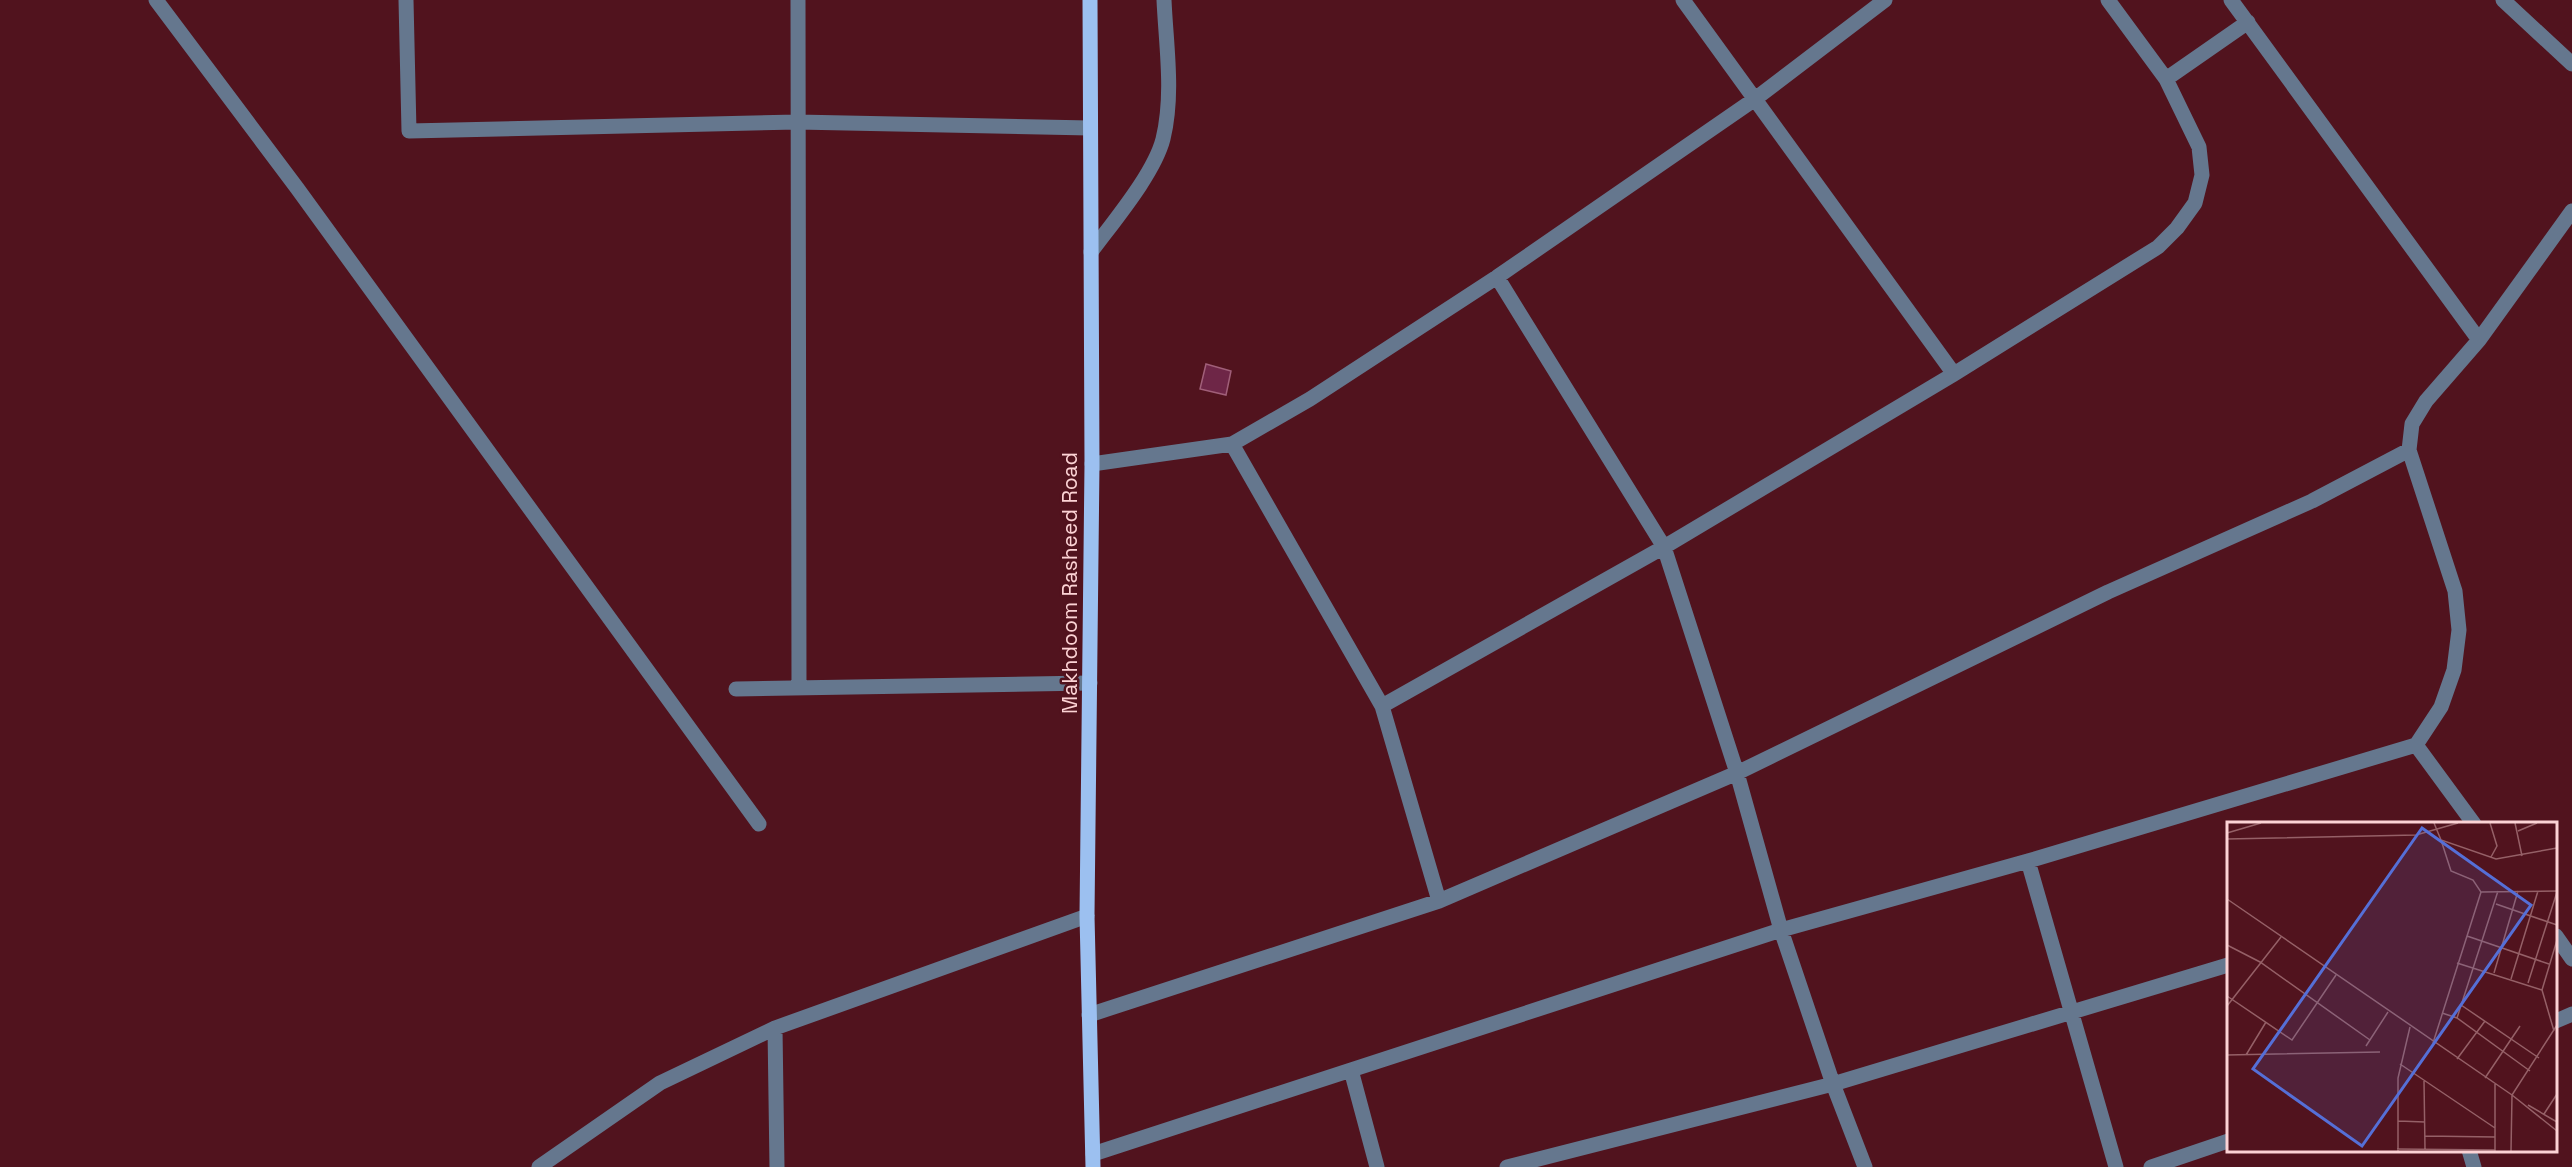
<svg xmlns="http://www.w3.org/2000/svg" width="2572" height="1167" font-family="'Space Grotesk',sans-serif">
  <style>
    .building { fill: #6e2647; stroke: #a05f79; stroke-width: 1.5 }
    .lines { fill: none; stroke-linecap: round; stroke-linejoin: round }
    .minor { stroke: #65778e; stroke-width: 15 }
    .major { stroke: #9cc0f0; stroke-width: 15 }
    .labels { text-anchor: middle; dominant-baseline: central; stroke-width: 5; stroke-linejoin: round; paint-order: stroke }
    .street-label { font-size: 21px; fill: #fcd3d5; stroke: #51131e }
    .inset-road { fill: none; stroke: #956067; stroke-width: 1.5 }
    .view { fill: #556fd7; fill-opacity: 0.15; stroke: #556fd7; stroke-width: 3 }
    .inset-edge { fill: none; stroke: #fcd3d5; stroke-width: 3 }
  </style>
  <rect width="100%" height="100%" fill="#51131e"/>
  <path class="building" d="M 1206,364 L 1231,371 L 1226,395 L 1200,389 Z"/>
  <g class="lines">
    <path class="minor" d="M 156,0 L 297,188 L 759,824
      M 406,0 L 409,131 L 797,122 L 1090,128
      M 798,0 L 799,688
      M 1683,0 L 1954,374
      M 2231,0 L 2479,340
      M 2503,0 L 2572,64
      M 2166,79 L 2248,22
      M 1091,252 C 1113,222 1154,174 1163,139 C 1174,94 1166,45 1164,0
      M 1497,277 L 1664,547 L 1737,773 L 1781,930 L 1833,1084 L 1865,1167
      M 1232,444 L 1382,706 L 1664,547 L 1954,374 L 2158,247 L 2177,228 L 2195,203 L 2202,175 L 2199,147 L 2166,79 L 2108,0
      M 1092,464 L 1232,444 L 1310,399 L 1497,277 L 1755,99 L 1885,0
      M 736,689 L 1090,683
      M 1382,706 L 1439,901 L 1737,773 L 2108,592 L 2312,501 L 2409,450
      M 2416,745 L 2474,824
      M 2028,861 L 2116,1167
      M 2556,936 L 2572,959
      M 1089,1015 L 1439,901
      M 2556,1021 L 2572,1014
      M 775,1028 L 777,1167
      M 1351,1070 L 1377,1167
      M 2469,1150 L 2474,1167
      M 1093,1154 L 1781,930 L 2028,861 L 2416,745 L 2441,707 L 2454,670 L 2459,630 L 2455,591 L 2409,450 L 2412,424 L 2426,401 L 2479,340 L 2572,211
      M 539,1167 L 660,1083 L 775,1028 L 1087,916
      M 1507,1167 L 1833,1084 L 2228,965
      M 2151,1167 L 2228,1141"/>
    <path class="major" d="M 1090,0 L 1092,464 L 1087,916 L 1093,1167"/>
  </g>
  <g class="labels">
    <g class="street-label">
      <text transform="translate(1069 583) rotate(-90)">Makhdoom Rasheed Road</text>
    </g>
  </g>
  <g transform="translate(2227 822)">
    <rect width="330" height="330" fill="#51131e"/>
    <path class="inset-road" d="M 207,1 L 214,18 L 269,37 L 330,26M 263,1 L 270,24 L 264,35M 288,1 L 295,34M 291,9 L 310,1M 0,11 L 34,1M 0,17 L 189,13 L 231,1M 254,70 L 330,69M 0,77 L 285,273 L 330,309M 269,82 L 330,103M 240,114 L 322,142M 0,123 L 33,140 L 143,218M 230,141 L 315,168M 267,151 L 291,69M 284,157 L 311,69M 301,161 L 330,70M 0,174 L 65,218 L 109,153M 234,183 L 312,236M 0,184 L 54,115M 215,191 L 230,196 L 303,249M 230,196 L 271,69M 327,209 L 315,168 L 330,118M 206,221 L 254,70 L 246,58 L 224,49 L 214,18M 139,224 L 161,190M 0,233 L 153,230M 19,233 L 39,200M 230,237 L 258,199M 173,242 L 268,306M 258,256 L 293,204M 197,259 L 198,327M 268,262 L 268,329M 301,283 L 330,300M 317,292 L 330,272M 171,299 L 198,300M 198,314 L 268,315M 170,327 L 268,328M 171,329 L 171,256 L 183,205M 284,329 L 285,273 L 330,203"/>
    <path class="view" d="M 195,6 L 304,83 L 135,324 L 26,247 Z"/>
    <rect width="330" height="330" class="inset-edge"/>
  </g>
</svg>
